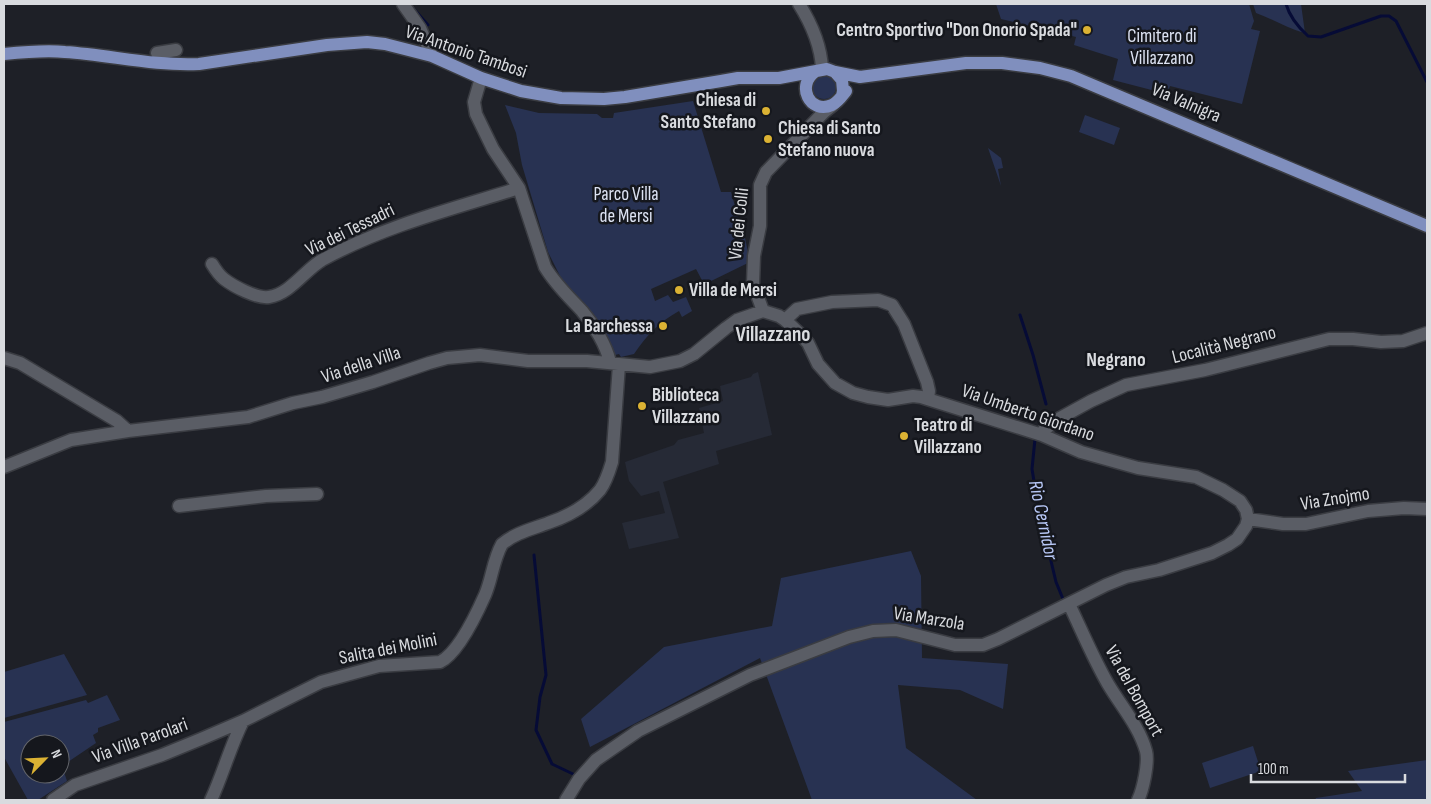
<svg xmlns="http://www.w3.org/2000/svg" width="1431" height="804" font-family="'Sofia Sans Condensed',sans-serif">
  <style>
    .built { fill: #262a36 }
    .green { fill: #283252; fill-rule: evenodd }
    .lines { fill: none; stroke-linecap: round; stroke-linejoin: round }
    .stream { stroke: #060b36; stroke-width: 3 }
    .minor-casing { stroke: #3a3c42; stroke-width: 15 }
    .major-casing { stroke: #3a3c42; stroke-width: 15 }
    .minor { stroke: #5a5d65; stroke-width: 12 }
    .major { stroke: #808fbe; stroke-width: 12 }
    .poi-dot { fill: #dbb233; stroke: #15171d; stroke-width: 2 }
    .labels { text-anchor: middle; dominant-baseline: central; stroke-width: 5; stroke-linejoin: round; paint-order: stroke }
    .poi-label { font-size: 19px; font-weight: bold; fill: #d9dbdf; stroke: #15171d; text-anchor: start }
    .park-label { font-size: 19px; fill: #dde3f3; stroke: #15171d }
    .street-label { font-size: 19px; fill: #d9dbdf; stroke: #15171d }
    .neighbourhood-label { font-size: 20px; font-weight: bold; fill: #d9dbdf; stroke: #15171d }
    .water-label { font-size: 20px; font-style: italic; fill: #b9c9f8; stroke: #15171d }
    .quarter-label { font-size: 21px; font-weight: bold; fill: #d9dbdf; stroke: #15171d }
  </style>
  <rect width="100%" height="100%" fill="#1e2027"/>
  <path class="built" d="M 758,372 L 772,435 L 716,451 L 719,464 L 663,482 L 679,538 L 629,549 L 622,523 L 665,513 L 659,491 L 641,496 L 629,481 L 625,462 L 674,445 L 678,440 L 704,433 L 699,408 L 723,401 L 720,386 L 751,377 L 753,374 Z"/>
  <path class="green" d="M 996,4 L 1249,4 L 1254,21 L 1251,29 L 1260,31 L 1242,104 L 1170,86 L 1167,94 L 1113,80 L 1118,59 L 1074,45 L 1076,37 L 1001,19 Z
    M 1253,4 L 1301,4 L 1305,33 C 1288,29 1273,19 1256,13 Z
    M812 87a12 12 0 1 1 24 0a12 12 0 1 1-24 0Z
    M 693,101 L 721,192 L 731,192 L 740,224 L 743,228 L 750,262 L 707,283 L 704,284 L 696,269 L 651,289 L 655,301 L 668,295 L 673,302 L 686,297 L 692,311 L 682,317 L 679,311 C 658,323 647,335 634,354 L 621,357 L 619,354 L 615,355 L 566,288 L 548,252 L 522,165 L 516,133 L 505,105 L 539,113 L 597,114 L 602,118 L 613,118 L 614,113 Z
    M 1085,115 L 1120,128 L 1114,145 L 1079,132 Z
    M 988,148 L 1001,158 L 1003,168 L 998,169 L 1001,186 Z
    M 911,551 L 921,576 L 922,658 L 1008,664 L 1003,709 L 960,690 L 898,685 L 906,748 L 977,800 L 812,800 L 760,658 L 590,747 L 581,719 L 664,647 L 772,626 L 781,578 Z
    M 64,654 L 87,695 L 4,718 L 4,672 Z
    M 107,695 L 120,720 L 98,728 L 98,732 L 93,735 L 96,743 L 62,766 L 67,781 L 38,800 L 28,800 L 4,757 L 4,722 L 86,700 L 88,703 ZM 30,744 L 60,744 L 60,774 L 30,774 Z
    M 1253,746 L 1261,771 L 1210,788 L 1202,763 Z
    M 1427,760 L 1427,800 L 1315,800 L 1316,798 L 1362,791 L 1348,771 Z"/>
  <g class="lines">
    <path class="stream" d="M 1286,4 C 1290,18 1298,27 1308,36 L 1321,37 L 1381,16 L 1389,16 L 1396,21 L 1427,82
      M 412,7 L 428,25
      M 1020,315 L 1033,355 L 1046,404
      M 1035,439 L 1032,469 L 1038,506 L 1056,582 L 1063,599
      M 534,555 L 546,675 L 540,697 L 536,730 L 552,764 L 573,774"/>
    <g class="minor-casing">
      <path id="minor" d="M 403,4 L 420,28 L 432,56
        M 799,4 C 811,23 821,46 822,69
        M 157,53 L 176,50
        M 481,78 L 474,102 L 476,114 L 493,149 L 519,188 L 545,267 C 555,284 569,297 582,311 C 594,325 606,345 610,362
        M 212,264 C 215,269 219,275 224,279 C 233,286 257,299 269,297 C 290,294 305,270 322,260 C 384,226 452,209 519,188
        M 763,311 L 753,284 L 754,256 L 760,226 L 760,185 L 766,172 L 824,112 L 833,105
        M 785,320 L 797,309 L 832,302 L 878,300 L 892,305 L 904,324 L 927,382 L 929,391 L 928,399
        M 4,358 L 20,363 L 117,421 L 128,431
        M 1042,435 L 1044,430 L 1060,418 L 1091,401 L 1126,385 L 1205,370 L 1329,339 L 1353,339 L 1381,342 L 1403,341 L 1427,333
        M 4,467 L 71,440 L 128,431 L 248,417 L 293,403 L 322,397 L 373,382 L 429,363 L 447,358 L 480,355 L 528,361 L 587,361 L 650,367 L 680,361 L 694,354 L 726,328 L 737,320 L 763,311 L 779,316 L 785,320 L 799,333 L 808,343 L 818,364 L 835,383 L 853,393 L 868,397 L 888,400 L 913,396 L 921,397 L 1042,435 L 1081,452 L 1138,468 L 1196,477 L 1223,490 L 1240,501 L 1246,510 L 1248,519 L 1246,526 L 1237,539 L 1228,545 L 1212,553 L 1159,570 L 1126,577 L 1106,585 L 998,639 L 983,645 L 955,645 L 896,630 L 873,631 L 849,637 L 750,675 L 638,731 L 596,760 L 579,779 L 566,800
        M 179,506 L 266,496 L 317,494
        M 1248,519 L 1283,524 L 1306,524 L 1368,511 L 1404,508 L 1427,509
        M 1069,604 C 1082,631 1093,658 1108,684 C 1121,706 1139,726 1146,751 C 1149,762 1143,790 1138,800
        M 53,800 L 75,785 L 162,755 L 201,739 L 243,721 L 321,682 L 379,666 L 440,662 C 458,653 477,613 485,595 C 492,579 493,560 502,544 C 515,533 532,529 548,523 C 566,517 587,506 600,490 C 606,482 609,472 612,462 L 619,365
        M 211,800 C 223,774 230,747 243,721"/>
    </g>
    <g class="major-casing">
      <path id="major" d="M 4,54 C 24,52 45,50 65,52 C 111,55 152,66 199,64 L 327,45 L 367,42 L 385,44 L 432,56 L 481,78 L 521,91 L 561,98 L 604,99 L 625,97 L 721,81 L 738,78 L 779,78 L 827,69 L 835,72 L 842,80 L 843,91 L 842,96
        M 816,71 C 795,85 810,115 832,105 C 838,102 842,96 846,91
        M 835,72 L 860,77 L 966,63 L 1002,63 L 1040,68 L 1071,76 L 1427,226"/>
    </g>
    <use href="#minor" class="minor"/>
    <use href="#major" class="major"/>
  </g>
  <g class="poi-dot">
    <circle cx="1087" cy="30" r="5"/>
    <circle cx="766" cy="111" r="5"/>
    <circle cx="768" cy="139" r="5"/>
    <circle cx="679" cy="290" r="5"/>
    <circle cx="663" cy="326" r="5"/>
    <circle cx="642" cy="406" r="5"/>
    <circle cx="904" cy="436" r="5"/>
  </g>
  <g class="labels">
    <g class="poi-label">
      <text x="1077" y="30" text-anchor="end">Centro Sportivo "Don Onorio Spada"</text>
      <text x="756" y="100" text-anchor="end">Chiesa di<tspan x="756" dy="22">Santo Stefano</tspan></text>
      <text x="778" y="128">Chiesa di Santo<tspan x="778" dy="22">Stefano nuova</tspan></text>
      <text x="689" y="290">Villa de Mersi</text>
      <text x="653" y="326" text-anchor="end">La Barchessa</text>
      <text x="652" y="395">Biblioteca<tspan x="652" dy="22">Villazzano</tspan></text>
      <text x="914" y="425">Teatro di<tspan x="914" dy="22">Villazzano</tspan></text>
    </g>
    <g class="park-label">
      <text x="1162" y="36">Cimitero di<tspan x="1162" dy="22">Villazzano</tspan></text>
      <text x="626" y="194">Parco Villa<tspan x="626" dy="22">de Mersi</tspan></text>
    </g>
    <g class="street-label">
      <text transform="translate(466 52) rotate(19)">Via Antonio Tambosi</text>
      <text transform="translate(1186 103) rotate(23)">Via Valnigra</text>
      <text transform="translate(739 224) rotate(-84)">Via dei Colli</text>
      <text transform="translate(350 230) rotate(-26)">Via dei Tessadri</text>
      <text transform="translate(1224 345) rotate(-14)">Località Negrano</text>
      <text transform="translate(361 365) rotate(-18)">Via della Villa</text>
      <text transform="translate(1028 413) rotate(19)">Via Umberto Giordano</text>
      <text transform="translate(1335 499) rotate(-9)">Via Znojmo</text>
      <text transform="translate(929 619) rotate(9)">Via Marzola</text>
      <text transform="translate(388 649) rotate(-11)">Salita dei Molini</text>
      <text transform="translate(1134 691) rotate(61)">Via del Bomport</text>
      <text transform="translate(140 741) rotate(-20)">Via Villa Parolari</text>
    </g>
    <g class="neighbourhood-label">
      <text x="1116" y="360">Negrano</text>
    </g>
    <g class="water-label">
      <text transform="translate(1043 520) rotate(78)">Rio Cernidor</text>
    </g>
    <g class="quarter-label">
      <text x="773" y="334">Villazzano</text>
    </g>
  </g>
  <rect width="1431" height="804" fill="none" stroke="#d9dbdf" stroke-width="10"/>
  <g transform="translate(45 759) rotate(66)"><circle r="24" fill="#15171d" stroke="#63656b"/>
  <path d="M0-4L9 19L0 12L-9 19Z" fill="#dbb233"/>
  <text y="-8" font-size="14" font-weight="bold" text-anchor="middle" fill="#d9dbdf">N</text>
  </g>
  <path d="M1251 774v8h154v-8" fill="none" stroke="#d9dbdf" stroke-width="2.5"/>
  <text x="1258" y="774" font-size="15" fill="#d9dbdf" stroke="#15171d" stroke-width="4" paint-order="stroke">100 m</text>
</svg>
